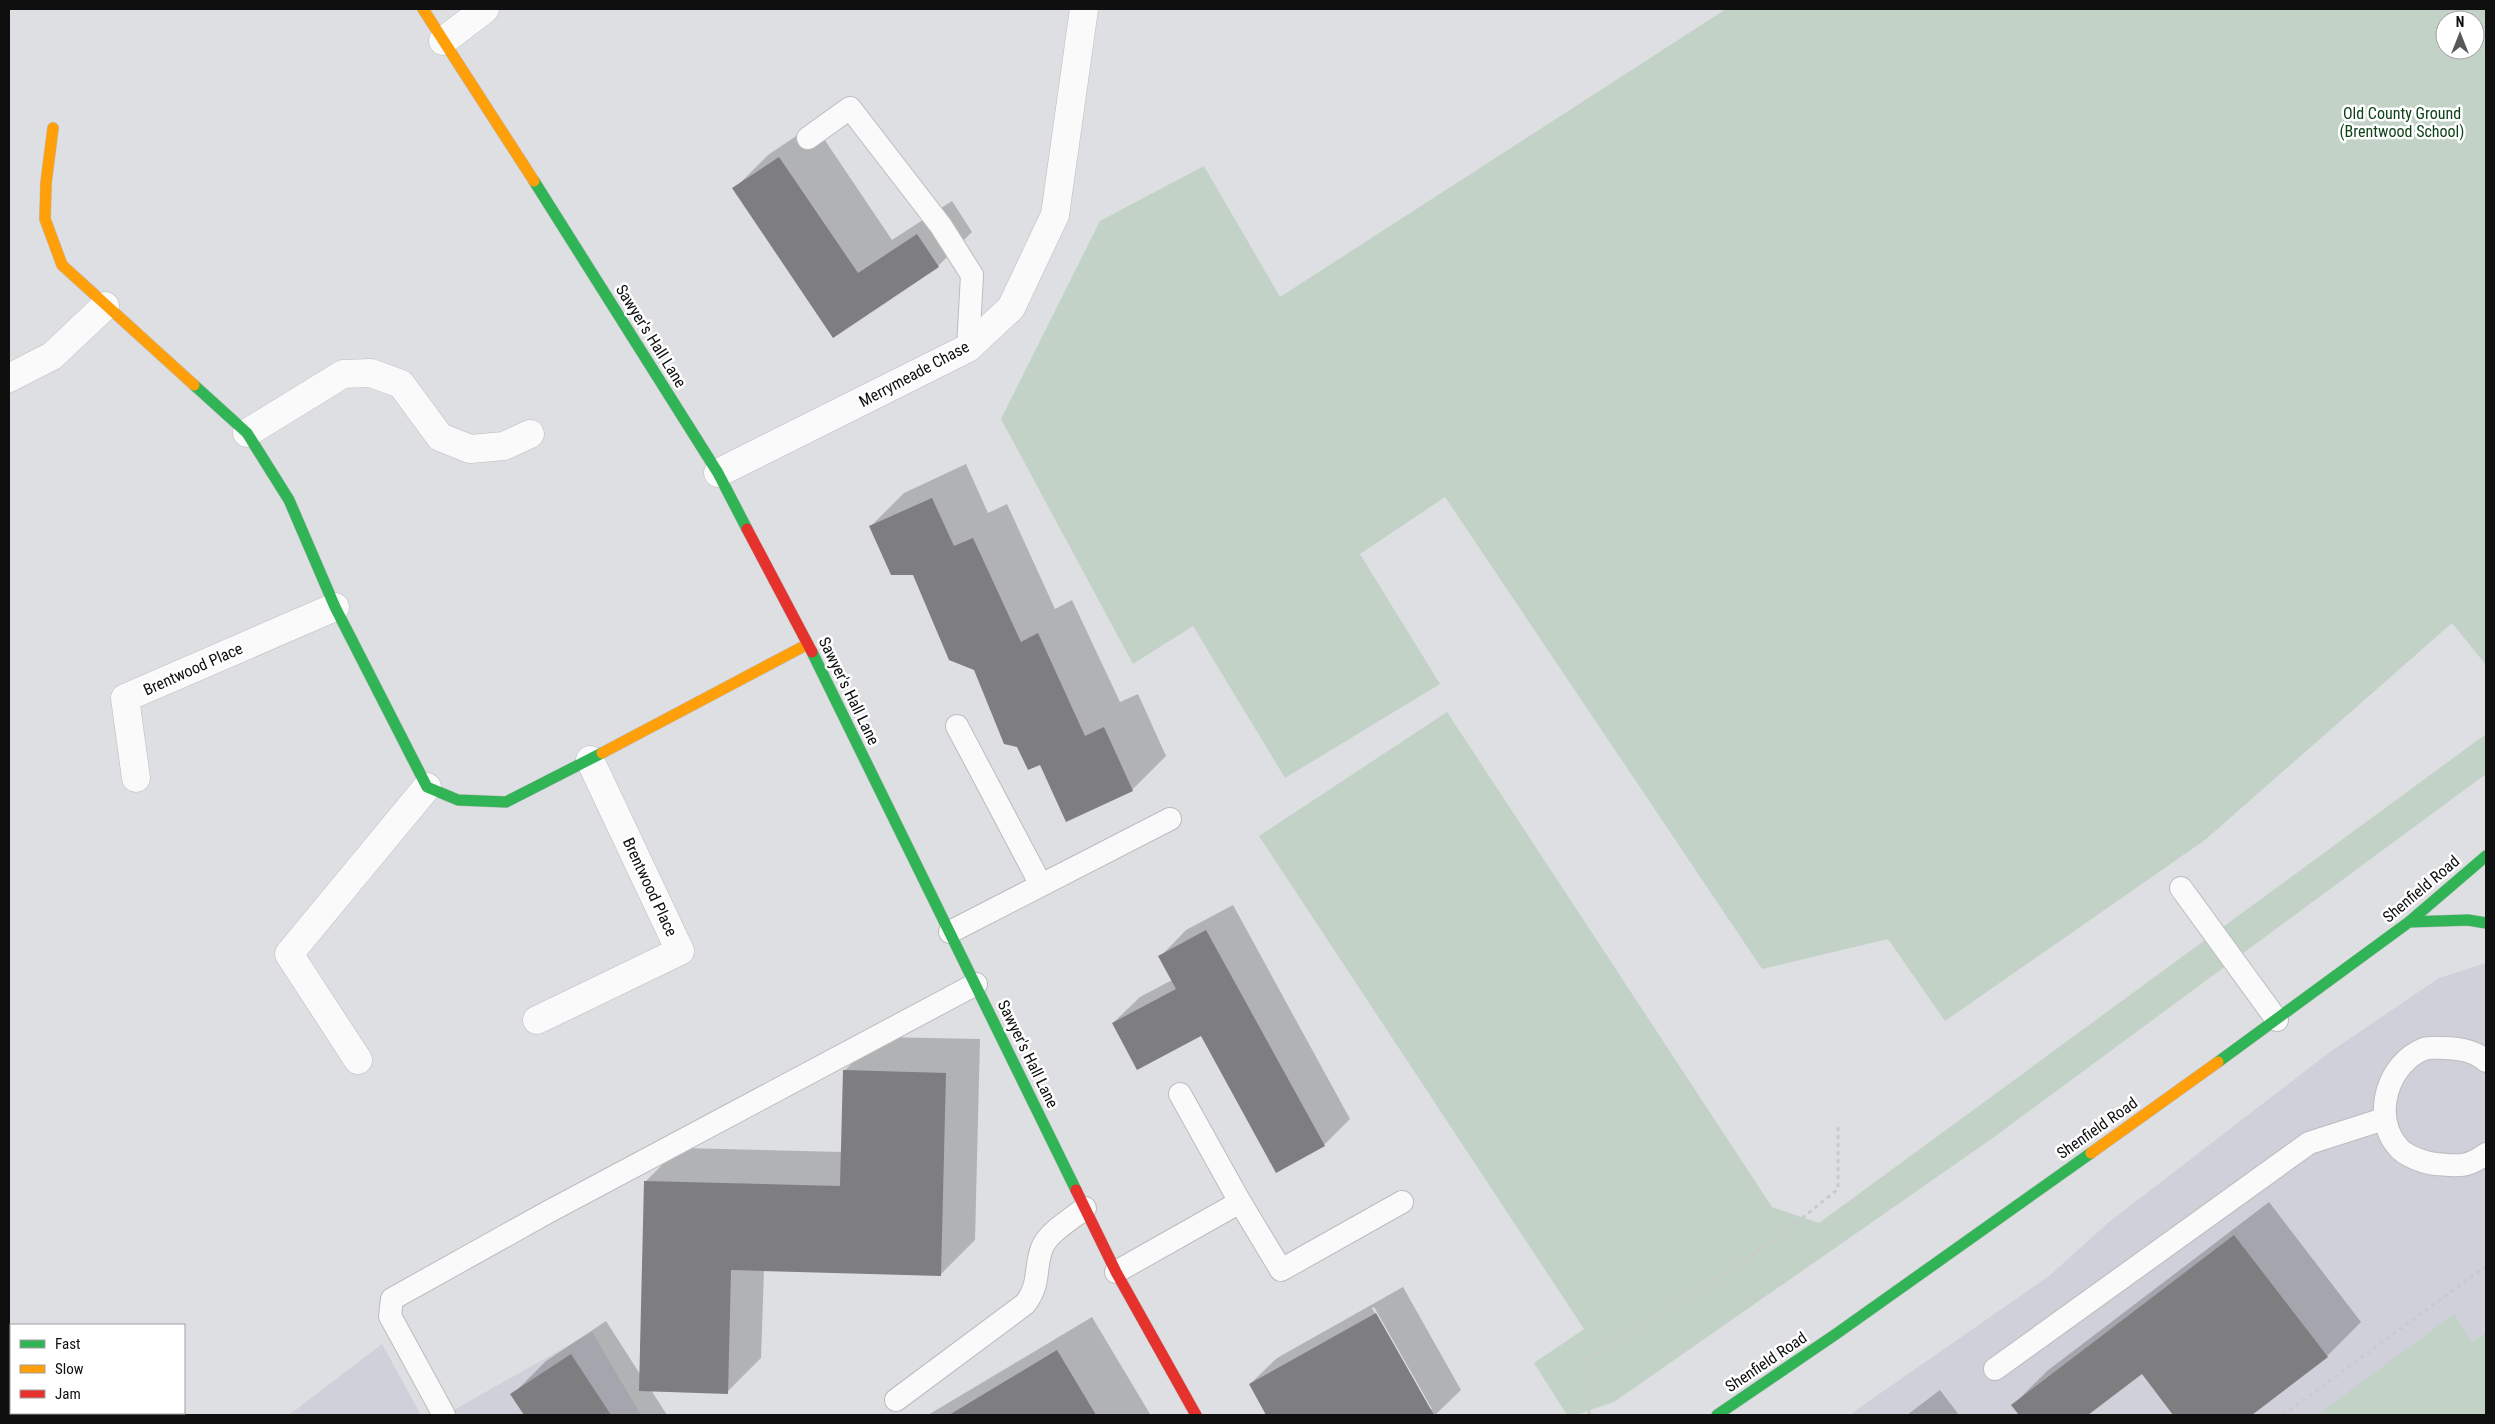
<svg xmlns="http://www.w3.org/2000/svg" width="2495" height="1424" font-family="'Roboto Condensed',sans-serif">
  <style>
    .built { fill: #cfd0d9 }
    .green { fill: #c3d2c6; fill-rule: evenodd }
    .shadow { fill: #0003; fill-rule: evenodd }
    .building { fill: #7e7e81 }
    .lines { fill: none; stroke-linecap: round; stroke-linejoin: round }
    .lane-casing { stroke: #bbbcbe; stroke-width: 24 }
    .street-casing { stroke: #bbbcbe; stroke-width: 29 }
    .fast-casing { stroke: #bbbcbe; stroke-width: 12 }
    .slow-casing { stroke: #bbbcbe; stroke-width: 12 }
    .jam-casing { stroke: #bbbcbe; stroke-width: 12 }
    .path { stroke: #cacacb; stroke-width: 3; stroke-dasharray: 4 4; stroke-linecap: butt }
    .lane { stroke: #fafafb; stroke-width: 22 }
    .street { stroke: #fafafb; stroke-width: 28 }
    .fast { stroke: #30b455; stroke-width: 11 }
    .slow { stroke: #ff9f0a; stroke-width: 11 }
    .jam { stroke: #e5322d; stroke-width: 11 }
    .labels { text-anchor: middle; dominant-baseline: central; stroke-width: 5; stroke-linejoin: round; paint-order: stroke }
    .park-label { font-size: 16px; fill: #0e4218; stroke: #fff }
    .street-label { font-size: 16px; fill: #0f0f10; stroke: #fff }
  </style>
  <rect width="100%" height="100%" fill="#dedfe2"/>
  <path class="built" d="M 2486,963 L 2486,1415 L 1849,1415 L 2049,1276 L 2109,1222 L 2330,1052 L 2439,978 Z
    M 592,1332 L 641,1415 L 445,1415 Z
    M 382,1344 L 421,1415 L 289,1415 Z"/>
  <path class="green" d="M 1726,9 L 2486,9 L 2486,665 L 2452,623 L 2205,840 L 1945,1021 L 1888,939 L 1762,969 L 1445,497 L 1360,554 L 1440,684 L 1285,778 L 1193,626 L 1133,664 L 1001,419 L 1100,221 L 1204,166 L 1280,297 ZM 2445,20 L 2475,20 L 2475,50 L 2445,50 Z
    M 1447,712 L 1772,1207 L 1819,1223 L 2486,734 L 2486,774 L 1990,1140 L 1614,1402 L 1576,1415 L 1567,1415 L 1534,1363 L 1584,1329 L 1259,836 Z
    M 2454,1314 L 2472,1342 L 2486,1332 L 2486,1415 L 2317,1415 Z"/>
  <path class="shadow" d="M 814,124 L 892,240 L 952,201 L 972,232 L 938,266 L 833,336 L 734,189 L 768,155 Z
    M 966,464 L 988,513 L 1007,504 L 1055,609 L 1072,600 L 1120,702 L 1138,694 L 1166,756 L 1132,790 L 1041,763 L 1018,745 L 975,669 L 914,574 L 870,527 L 904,493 Z
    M 1233,905 L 1350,1119 L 1324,1145 L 1201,1034 L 1113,1023 L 1140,997 L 1172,980 L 1160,957 L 1186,930 Z
    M 879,1037 L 980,1039 L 975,1240 L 941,1274 L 764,1270 L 761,1358 L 727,1392 L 651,1390 L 667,1415 L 525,1415 L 512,1395 L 546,1361 L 606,1321 L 640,1374 L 645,1182 L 679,1148 L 842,1152 L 844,1071 Z
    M 2269,1202 L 2361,1322 L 2327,1356 L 2250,1415 L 2175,1415 L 2142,1373 L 2086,1415 L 2021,1415 L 2013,1405 L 2047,1371 Z
    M 1403,1287 L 1461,1390 L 1435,1415 L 1268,1415 L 1250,1384 L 1277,1358 ZM 1374,1307 L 1432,1409 L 1429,1409 L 1372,1308 Z
    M 1092,1317 L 1150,1414 L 1149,1415 L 928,1415 Z
    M 1940,1390 L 1959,1415 L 1907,1415 Z"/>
  <path class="building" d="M 779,157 L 858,273 L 917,234 L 939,267 L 833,338 L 732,188 Z
    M 932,498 L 954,546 L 973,538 L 1021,642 L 1038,633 L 1085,736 L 1104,727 L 1133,791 L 1066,822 L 1040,765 L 1028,770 L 1017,747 L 1004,744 L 974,670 L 949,660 L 913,575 L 891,575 L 869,526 Z
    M 1206,930 L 1325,1146 L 1276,1173 L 1201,1036 L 1137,1070 L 1112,1023 L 1176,989 L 1158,956 Z
    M 843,1070 L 946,1073 L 941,1276 L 731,1270 L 728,1394 L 639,1391 L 644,1181 L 840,1186 Z
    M 2234,1235 L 2328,1357 L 2252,1415 L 2173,1415 L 2142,1374 L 2088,1415 L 2019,1415 L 2011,1405 Z
    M 1376,1313 L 1434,1415 L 1266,1415 L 1249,1384 Z
    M 1057,1350 L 1096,1415 L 949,1415 Z
    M 571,1354 L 611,1415 L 524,1415 L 510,1394 Z"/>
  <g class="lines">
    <g class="lane-casing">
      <path id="lane" d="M 808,138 L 850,108 L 941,226 L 972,275 L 968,348
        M 957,726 L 1041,885
        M 2181,888 L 2277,1020
        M 950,932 L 1170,819
        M 2486,1061 C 2475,1051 2458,1048 2443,1048 C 2437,1048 2430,1047 2424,1049 C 2388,1063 2371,1116 2398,1147 C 2405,1156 2425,1163 2436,1164 C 2458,1166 2467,1168 2486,1154
        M 1240,1202 L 1281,1270 L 1402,1202
        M 1116,1272 L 1240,1202 L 1180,1094
        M 1995,1369 L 2309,1143 L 2384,1119
        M 896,1400 L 1025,1304 C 1041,1284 1034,1268 1042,1248 C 1048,1232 1072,1219 1085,1208
        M 444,1415 L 390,1316 L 392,1299 L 548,1212 L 976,984"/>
    </g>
    <g class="street-casing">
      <path id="street" d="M 443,41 L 485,9
        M 9,378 L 52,356 L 105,306
        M 247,433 L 343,374 L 371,373 L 401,384 L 440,437 L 470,449 L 504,446 L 530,434
        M 718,473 L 968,348 L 1011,308 L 1055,215 L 1084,9
        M 136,778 L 125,698 L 335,607
        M 537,1020 L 680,951 L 590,760
        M 358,1060 L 289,954 L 427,787"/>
    </g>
    <g class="fast-casing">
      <path id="fast" d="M 534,181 L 718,473 L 747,529
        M 194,385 L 247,433 L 289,500 L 335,607 L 427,787 L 458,800 L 506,802 L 602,753
        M 812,652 L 1076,1190
        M 2409,922 L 2468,920 L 2486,923
        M 2218,1062 L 2409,922 L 2486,856
        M 1717,1415 L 1836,1334 L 2091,1153"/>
    </g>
    <g class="slow-casing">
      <path id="slow" d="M 423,9 L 534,181
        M 53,128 L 46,183 L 45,219 L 62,265 L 194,385
        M 602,753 L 808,644
        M 2091,1153 L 2218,1062"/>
    </g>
    <g class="jam-casing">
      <path id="jam" d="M 747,529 L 812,652
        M 1076,1190 L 1116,1272 L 1196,1415"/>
    </g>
    <path class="path" d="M 1589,1415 L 1589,1358 L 1729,1271 L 1784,1233 L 1838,1189 L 1838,1127
      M 2283,1415 L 2486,1266"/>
    <use href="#lane" class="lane"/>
    <use href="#street" class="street"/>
    <use href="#fast" class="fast"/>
    <use href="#slow" class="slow"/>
    <use href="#jam" class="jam"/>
  </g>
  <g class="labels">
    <g class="park-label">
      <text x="2402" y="113">Old County Ground<tspan x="2402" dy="18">(Brentwood School)</tspan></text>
    </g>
    <g class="street-label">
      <text transform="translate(651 336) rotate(58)">Sawyer's Hall Lane</text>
      <text transform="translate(914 374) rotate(-28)">Merrymeade Chase</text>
      <text transform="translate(193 669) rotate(-24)">Brentwood Place</text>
      <text transform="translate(849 691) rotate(64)">Sawyer's Hall Lane</text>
      <text transform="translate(650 887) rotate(65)">Brentwood Place</text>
      <text transform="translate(2421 889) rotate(-40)">Shenfield Road</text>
      <text transform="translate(1028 1054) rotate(64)">Sawyer's Hall Lane</text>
      <text transform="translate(2097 1128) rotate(-35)">Shenfield Road</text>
      <text transform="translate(1766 1362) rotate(-34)">Shenfield Road</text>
    </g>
  </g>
  <rect width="2495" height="1424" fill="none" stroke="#0f0f10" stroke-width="20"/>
  <rect x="10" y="1324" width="175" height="90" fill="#ffffff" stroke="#9f9f9f"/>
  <rect x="20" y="1340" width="25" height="8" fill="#30b455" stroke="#9f9f9f"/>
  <text x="55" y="1349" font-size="15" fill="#0f0f10">Fast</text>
  <rect x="20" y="1365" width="25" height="8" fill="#ff9f0a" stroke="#9f9f9f"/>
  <text x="55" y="1374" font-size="15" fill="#0f0f10">Slow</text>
  <rect x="20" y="1390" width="25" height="8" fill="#e5322d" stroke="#9f9f9f"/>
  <text x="55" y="1399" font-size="15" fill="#0f0f10">Jam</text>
  <g transform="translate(2460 35)"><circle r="24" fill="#ffffff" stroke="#9f9f9f"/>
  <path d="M0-4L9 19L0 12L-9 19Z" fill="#57585a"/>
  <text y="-8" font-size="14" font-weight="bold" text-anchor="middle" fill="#0f0f10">N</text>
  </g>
</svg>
